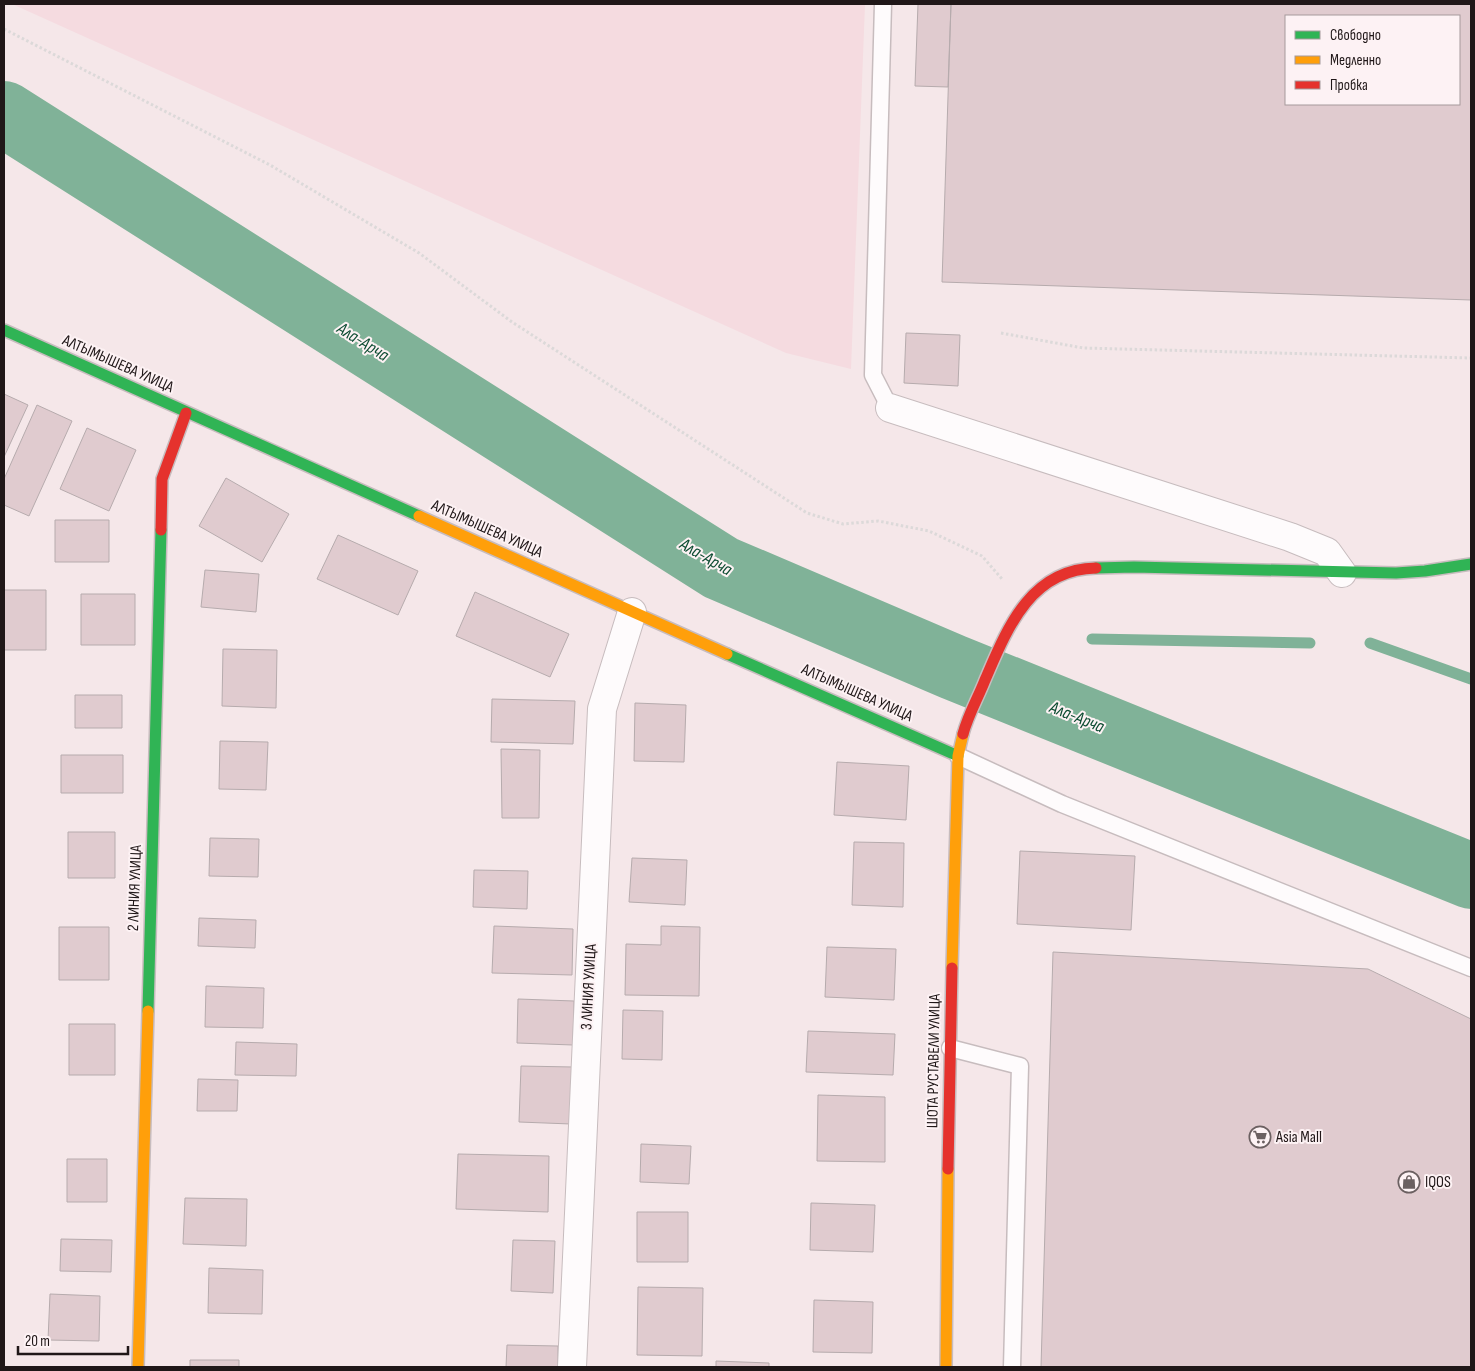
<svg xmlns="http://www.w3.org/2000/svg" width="1475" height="1371" font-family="'Sofia Sans Condensed',sans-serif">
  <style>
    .built { fill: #f5dbe0 }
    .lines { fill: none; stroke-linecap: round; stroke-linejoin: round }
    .stream { stroke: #80b298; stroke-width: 11 }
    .river { stroke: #80b298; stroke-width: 66 }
    .building { fill: #e0cbcf; stroke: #b6abad; fill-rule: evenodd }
    .lane-casing { stroke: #c7bcbe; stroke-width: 19 }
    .street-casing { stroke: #c7bcbe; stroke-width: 30 }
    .fast-casing { stroke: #c7bcbe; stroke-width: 14 }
    .slow-casing { stroke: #c7bcbe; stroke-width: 14 }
    .jam-casing { stroke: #c7bcbe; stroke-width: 14 }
    .path { stroke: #dcd9d9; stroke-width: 3; stroke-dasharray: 2.5 2.5; stroke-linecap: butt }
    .lane { stroke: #fefbfc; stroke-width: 16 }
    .street { stroke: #fefbfc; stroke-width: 28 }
    .fast { stroke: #30b455; stroke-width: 11 }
    .slow { stroke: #ff9f0a; stroke-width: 11 }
    .jam { stroke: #e5322d; stroke-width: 11 }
    .labels { text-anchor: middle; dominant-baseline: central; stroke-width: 4; stroke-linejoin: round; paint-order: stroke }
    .street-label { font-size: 16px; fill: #201718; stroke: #fdf2f4 }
    .poi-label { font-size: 16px; fill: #201718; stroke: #fdf2f4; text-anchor: start }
    .water-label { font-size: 18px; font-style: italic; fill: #0d4c32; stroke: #fdf2f4 }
  </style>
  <rect width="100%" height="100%" fill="#f5e7e9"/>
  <path class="built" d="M 12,4 L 865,4 L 851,369 L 786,353 Z"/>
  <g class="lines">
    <path class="stream" d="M 1092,639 L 1310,643
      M 1370,643 L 1471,679"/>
    <path class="river" d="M 4,114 L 721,568 L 953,667 L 1471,876"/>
  </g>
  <path class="building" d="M 918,4 L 951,4 L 948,87 L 915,86 Z
    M 951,4 L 1471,4 L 1471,300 L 942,282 ZM 1286,16 L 1459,16 L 1459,104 L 1286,104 Z
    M 906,333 L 960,335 L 958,386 L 904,383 Z
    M 4,394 L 28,405 L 4,457 Z
    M 37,405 L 72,421 L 29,516 L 4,505 L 4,479 Z
    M 87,428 L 136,450 L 109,511 L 60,489 Z
    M 226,478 L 289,514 L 262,562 L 199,526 Z
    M 55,520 L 109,520 L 109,562 L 55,562 Z
    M 338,535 L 418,571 L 398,615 L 317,579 Z
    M 205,570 L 259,574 L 256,612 L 201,607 Z
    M 4,590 L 46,590 L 46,650 L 4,650 Z
    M 475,592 L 569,634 L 550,677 L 456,636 Z
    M 81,594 L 135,594 L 135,645 L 81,645 Z
    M 223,649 L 277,650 L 276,708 L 222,706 Z
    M 75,695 L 122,695 L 122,728 L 75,728 Z
    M 492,699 L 575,701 L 573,744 L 491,742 Z
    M 635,703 L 686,705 L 684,762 L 634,761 Z
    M 220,741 L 268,742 L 266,790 L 219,789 Z
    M 501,749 L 540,750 L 539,818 L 502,818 Z
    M 61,755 L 123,755 L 123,793 L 61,793 Z
    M 837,762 L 909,766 L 906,820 L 834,815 Z
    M 68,832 L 115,832 L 115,878 L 68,878 Z
    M 210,838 L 259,839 L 258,877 L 209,876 Z
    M 854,842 L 904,843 L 903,907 L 852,905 Z
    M 1020,851 L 1135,856 L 1131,930 L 1017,924 Z
    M 632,858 L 687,860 L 685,905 L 629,902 Z
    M 474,870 L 528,871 L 527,909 L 473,907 Z
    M 199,918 L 256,920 L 255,948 L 198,946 Z
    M 494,926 L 573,929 L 572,975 L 492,973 Z
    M 661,926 L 700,927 L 699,996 L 625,995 L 626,944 L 661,945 Z
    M 59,927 L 109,927 L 109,980 L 59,980 Z
    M 827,947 L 896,949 L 894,1000 L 825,997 Z
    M 1053,952 L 1368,969 L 1471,1019 L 1471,1367 L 1041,1367 Z
    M 206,986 L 264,988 L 263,1028 L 205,1027 Z
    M 518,999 L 574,1001 L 573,1045 L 517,1043 Z
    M 623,1010 L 663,1011 L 662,1060 L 622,1059 Z
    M 69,1024 L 115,1024 L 115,1075 L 69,1075 Z
    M 808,1031 L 895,1034 L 893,1075 L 806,1072 Z
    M 236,1042 L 297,1044 L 296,1076 L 235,1075 Z
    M 521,1066 L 573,1067 L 571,1124 L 519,1122 Z
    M 198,1079 L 238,1080 L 237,1111 L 197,1111 Z
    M 818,1095 L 885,1097 L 885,1162 L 817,1161 Z
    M 641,1144 L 691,1146 L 689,1184 L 640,1182 Z
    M 458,1154 L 549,1156 L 548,1212 L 456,1209 Z
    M 67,1159 L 107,1159 L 107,1202 L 67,1202 Z
    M 185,1198 L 247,1199 L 246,1246 L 183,1244 Z
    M 811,1203 L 875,1205 L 873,1252 L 810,1250 Z
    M 637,1212 L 688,1212 L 688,1262 L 637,1262 Z
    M 61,1239 L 112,1240 L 111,1272 L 60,1271 Z
    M 513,1240 L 555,1241 L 553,1293 L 511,1291 Z
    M 209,1268 L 263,1270 L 262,1314 L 208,1313 Z
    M 638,1287 L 703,1288 L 702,1356 L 637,1355 Z
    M 50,1294 L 100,1296 L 99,1341 L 48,1340 Z
    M 814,1300 L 873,1302 L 872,1353 L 813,1352 Z
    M 507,1345 L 558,1346 L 558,1367 L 506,1367 Z
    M 190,1360 L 239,1360 L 239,1367 L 190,1367 Z
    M 716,1361 L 769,1363 L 769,1367 L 716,1367 Z"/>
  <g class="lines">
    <g class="lane-casing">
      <path id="lane" d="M 883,4 L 873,375 L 890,408
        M 958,756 L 1062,804 L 1471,968
        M 950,1048 L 1020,1066 L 1012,1367"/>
    </g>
    <g class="street-casing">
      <path id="street" d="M 890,408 L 1290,537 L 1327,552 L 1342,573
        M 572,1367 L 602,709 L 632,612"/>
    </g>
    <g class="fast-casing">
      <path id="fast" d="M 4,330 L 419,516
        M 1096,568 L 1134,567 L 1396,573 L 1425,571 L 1471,564
        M 727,654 L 958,756
        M 148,1011 L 161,530"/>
    </g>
    <g class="slow-casing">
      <path id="slow" d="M 419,516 L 727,654
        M 952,968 L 958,756 L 963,734
        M 138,1367 L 148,1011
        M 946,1367 L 948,1169"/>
    </g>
    <g class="jam-casing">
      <path id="jam" d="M 161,530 L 162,479 L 186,413
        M 963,734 C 968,715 978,698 985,680 C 1007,629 1030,569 1096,568
        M 948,1169 L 952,968"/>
    </g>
    <path class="path" d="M 4,29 L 270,165 L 419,253 L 512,322 L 807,513 L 843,524 L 878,521 L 929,531 L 982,556 L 1002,579
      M 1001,333 L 1083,348 L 1471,358"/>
    <use href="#lane" class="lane"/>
    <use href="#street" class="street"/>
    <use href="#fast" class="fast"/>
    <use href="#slow" class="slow"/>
    <use href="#jam" class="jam"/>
  </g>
  <defs>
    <g id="supermarket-ring" transform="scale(1.125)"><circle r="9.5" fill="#fdf2f4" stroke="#6b6061" stroke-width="1.5"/><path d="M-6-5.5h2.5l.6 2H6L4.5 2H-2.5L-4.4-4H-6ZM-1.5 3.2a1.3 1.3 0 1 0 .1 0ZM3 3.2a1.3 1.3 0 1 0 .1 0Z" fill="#6b6061"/></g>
    <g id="shop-ring" transform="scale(1.125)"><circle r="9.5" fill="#fdf2f4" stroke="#6b6061" stroke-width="1.5"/><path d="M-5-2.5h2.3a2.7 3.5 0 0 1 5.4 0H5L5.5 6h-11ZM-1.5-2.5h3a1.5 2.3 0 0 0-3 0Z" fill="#6b6061"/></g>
  </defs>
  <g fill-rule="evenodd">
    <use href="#supermarket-ring" x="1260" y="1137"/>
    <use href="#shop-ring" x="1409" y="1182"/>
  </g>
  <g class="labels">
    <g class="street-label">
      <text transform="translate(118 364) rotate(24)">АЛТЫМЫШЕВА УЛИЦА</text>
      <text transform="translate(487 529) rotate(24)">АЛТЫМЫШЕВА УЛИЦА</text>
      <text transform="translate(857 693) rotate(24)">АЛТЫМЫШЕВА УЛИЦА</text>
      <text transform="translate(135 888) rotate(-88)">2 ЛИНИЯ УЛИЦА</text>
      <text transform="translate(589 987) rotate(-87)">3 ЛИНИЯ УЛИЦА</text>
      <text transform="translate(934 1061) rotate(-89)">ШОТА РУСТАВЕЛИ УЛИЦА</text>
    </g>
    <g class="poi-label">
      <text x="1276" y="1137">Asia Mall</text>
      <text x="1425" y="1182">IQOS</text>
    </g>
    <g class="water-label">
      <text transform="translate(363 342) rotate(32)">Ала-Арча</text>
      <text transform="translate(706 557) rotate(30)">Ала-Арча</text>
      <text transform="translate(1077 717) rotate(22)">Ала-Арча</text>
    </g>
  </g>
  <rect width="1475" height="1371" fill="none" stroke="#201718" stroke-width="10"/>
  <rect x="1285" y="15" width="175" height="90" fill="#fdf2f4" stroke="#a59a9c"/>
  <rect x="1295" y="31" width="25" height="8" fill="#30b455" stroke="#a59a9c"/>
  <text x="1330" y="40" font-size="15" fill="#201718">Свободно</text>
  <rect x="1295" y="56" width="25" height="8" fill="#ff9f0a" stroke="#a59a9c"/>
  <text x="1330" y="65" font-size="15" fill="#201718">Медленно</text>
  <rect x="1295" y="81" width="25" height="8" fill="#e5322d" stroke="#a59a9c"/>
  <text x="1330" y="90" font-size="15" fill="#201718">Пробка</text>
  <path d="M18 1346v8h110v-8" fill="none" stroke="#201718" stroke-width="2.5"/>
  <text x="25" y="1346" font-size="15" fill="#201718" stroke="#fdf2f4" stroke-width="4" paint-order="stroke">20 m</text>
</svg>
